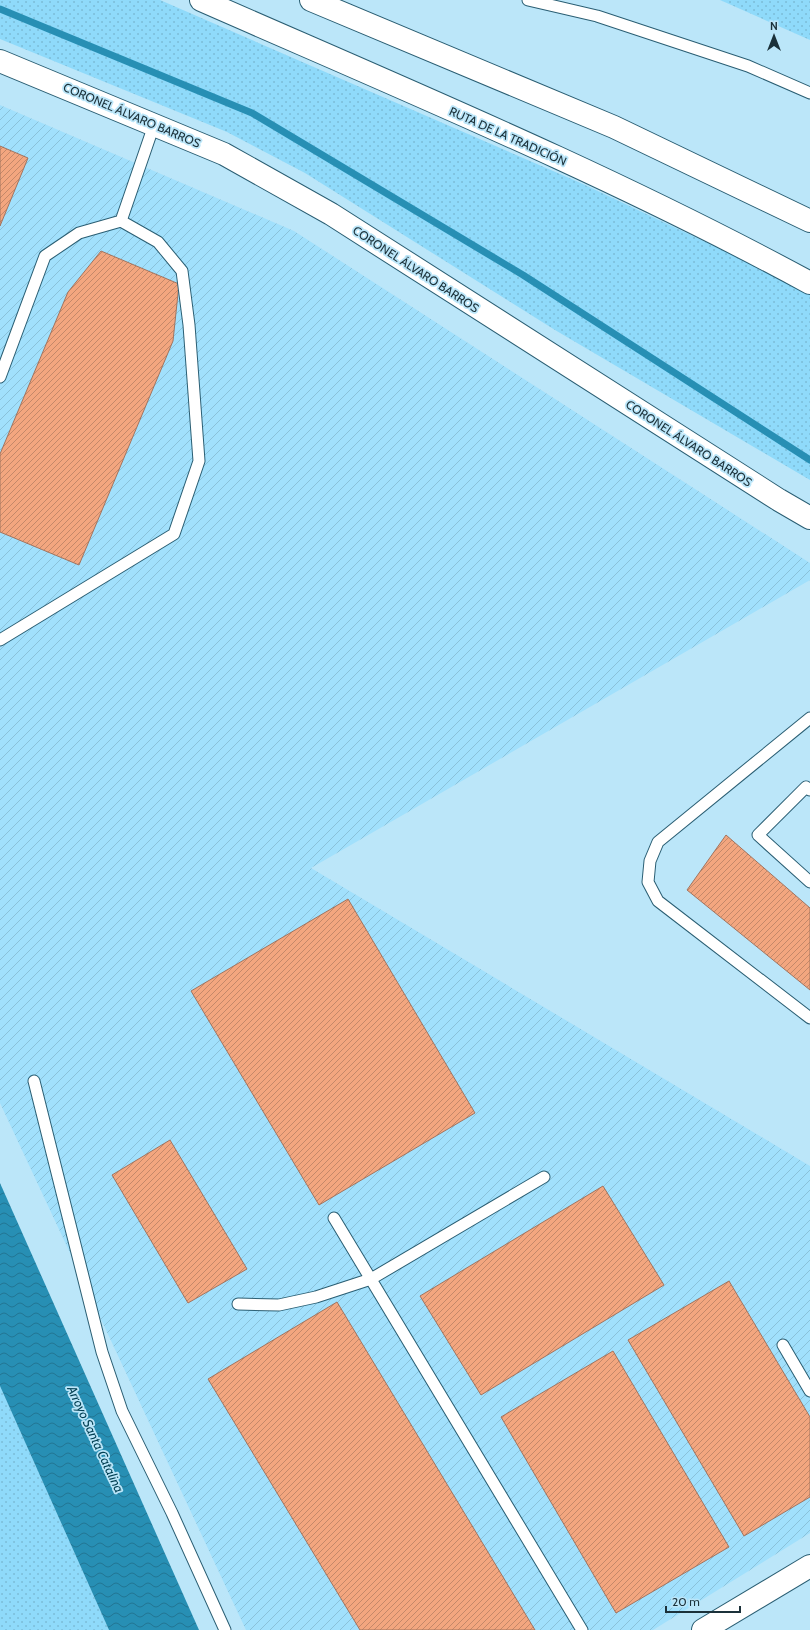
<svg xmlns="http://www.w3.org/2000/svg" width="810" height="1630" font-family="Cabin,sans-serif">
  <style>
    .industrial { fill: url(#industrial-furrows) }
    .grass { fill: url(#grass-dots) }
    .water { fill: url(#water-waves) }
    .lines { fill: none; stroke-linecap: round; stroke-linejoin: round }
    .stream { stroke: #278fb4; stroke-width: 7 }
    .building { fill: url(#building-hatch); stroke: #a1745f }
    .service-casing { stroke: #2a5e73; stroke-width: 13 }
    .tertiary-casing { stroke: #2a5e73; stroke-width: 24 }
    .secondary-casing { stroke: #2a5e73; stroke-width: 24 }
    .primary-casing { stroke: #2a5e73; stroke-width: 24 }
    .service { stroke: #fff; stroke-width: 11 }
    .tertiary { stroke: #fff; stroke-width: 22 }
    .secondary { stroke: #fff; stroke-width: 22 }
    .primary { stroke: #fff; stroke-width: 22 }
    .labels { text-anchor: middle; dominant-baseline: central; stroke-width: 3.5; stroke-linejoin: round; paint-order: stroke }
    .street-label { font-size: 12px; fill: #1b313a; stroke: #bbe6f9 }
    .water-label { font-size: 13px; font-style: italic; fill: #023f52; stroke: #bbe6f9 }
  </style>
  <defs>
    <pattern id="industrial-furrows" width="10" height="10" patternUnits="userSpaceOnUse"><rect width="10" height="10" fill="#a1e0fc"/><path d="M-1 1l2-2M0 10L10 0M9 11l2-2" fill="none" stroke="#8ac1d9"/></pattern>
    <pattern id="grass-dots" width="8" height="8" patternUnits="userSpaceOnUse"><rect width="8" height="8" fill="#8fdafa"/><path d="M2 2h.1M6 6h.1" fill="none" stroke="#7bbcd7" stroke-width="1.8" stroke-linecap="round"/></pattern>
    <pattern id="water-waves" width="16" height="10" patternUnits="userSpaceOnUse"><rect width="16" height="10" fill="#278fb4"/><path d="M0 5q4-4 8 0t8 0" fill="none" stroke="#217593"/></pattern>
    <pattern id="building-hatch" width="6" height="6" patternUnits="userSpaceOnUse"><rect width="6" height="6" fill="#f3a67f"/><path d="M-1 1l2-2M0 6l6-6M5 7l2-2" fill="none" stroke="#c48869"/></pattern>
  </defs>
  <rect width="100%" height="100%" fill="#bbe6f9"/>
  <path class="industrial" d="M 0,105 L 294,231 L 810,563 L 810,580 L 311,868 L 810,1166 L 810,1533 L 653,1630 L 246,1630 L 0,1103 Z"/>
  <path class="grass" d="M 0,0 L 160,0 L 583,184 L 733,255 L 810,294 L 810,480 L 555,330 L 305,173 L 227,132 L 0,39 Z
    M 720,0 L 810,0 L 810,40 Z
    M 0,1386 L 109,1630 L 0,1630 Z"/>
  <path class="water" d="M 0,1183 L 199,1630 L 109,1630 L 0,1386 Z"/>
  <g class="lines">
    <path class="stream" d="M 0,9 L 252,113 L 523,275 L 810,460"/>
  </g>
  <path class="building" d="M 0,146 L 28,158 L 0,226 Z
    M 101,251 L 179,284 L 173,341 L 79,565 L 0,532 L 0,454 L 68,292 Z
    M 726,835 L 810,908 L 810,990 L 687,890 Z
    M 348,899 L 475,1113 L 319,1205 L 191,991 Z
    M 170,1140 L 247,1269 L 188,1303 L 112,1175 Z
    M 603,1186 L 664,1285 L 481,1395 L 420,1296 Z
    M 729,1281 L 810,1417 L 810,1497 L 744,1536 L 628,1340 Z
    M 337,1302 L 535,1630 L 360,1630 L 208,1379 Z
    M 613,1351 L 729,1547 L 616,1613 L 501,1417 Z"/>
  <g class="lines">
    <g class="service-casing">
      <path id="service" d="M 528,0 L 597,16 L 748,66 L 810,93
        M 121,221 L 154,125
        M 0,377 L 45,256 L 79,233 L 121,221 L 158,242 L 182,271 L 189,325 L 199,461 L 174,534 L 0,640
        M 810,718 L 658,842 L 650,861 L 648,882 L 658,901 L 810,1018
        M 810,790 L 806,787 L 758,835 L 810,882
        M 34,1081 L 102,1352 L 122,1411 L 172,1513 L 225,1630
        M 334,1218 L 582,1630
        M 238,1304 L 279,1305 L 316,1297 L 371,1279 L 544,1177
        M 783,1345 L 810,1391"/>
    </g>
    <g class="tertiary-casing">
      <path id="tertiary" d="M 703,1630 L 810,1566"/>
    </g>
    <g class="secondary-casing">
      <path id="secondary" d="M 0,61 L 224,154 L 331,214 L 779,500 L 810,518"/>
    </g>
    <g class="primary-casing">
      <path id="primary" d="M 201,0 C 406,90 613,176 810,283
        M 311,0 L 614,127 L 810,221"/>
    </g>
    <use href="#service" class="service"/>
    <use href="#tertiary" class="tertiary"/>
    <use href="#secondary" class="secondary"/>
    <use href="#primary" class="primary"/>
  </g>
  <g class="labels">
    <g class="street-label">
      <text transform="translate(132 115) rotate(23)">CORONEL ÁLVARO BARROS</text>
      <text transform="translate(508 136) rotate(24)">RUTA DE LA TRADICIÓN</text>
      <text transform="translate(416 269) rotate(33)">CORONEL ÁLVARO BARROS</text>
      <text transform="translate(689 443) rotate(33)">CORONEL ÁLVARO BARROS</text>
    </g>
    <g class="water-label">
      <text transform="translate(96 1439) rotate(65)">Arroyo Santa Catalina</text>
    </g>
  </g>
  <g transform="translate(774 36)" stroke="#bbe6f9" stroke-width="3" paint-order="stroke">
  <path d="M0-3L7 15L0 10L-7 15Z" fill="#1b313a"/>
  <text y="-6" font-size="11" font-weight="bold" text-anchor="middle" fill="#1b313a">N</text>
  </g>
  <path d="M666 1606v6h74v-6" fill="none" stroke="#1b313a" stroke-width="2"/>
  <text x="672" y="1606" font-size="12" fill="#1b313a" stroke="#bbe6f9" stroke-width="3" paint-order="stroke">20 m</text>
</svg>
